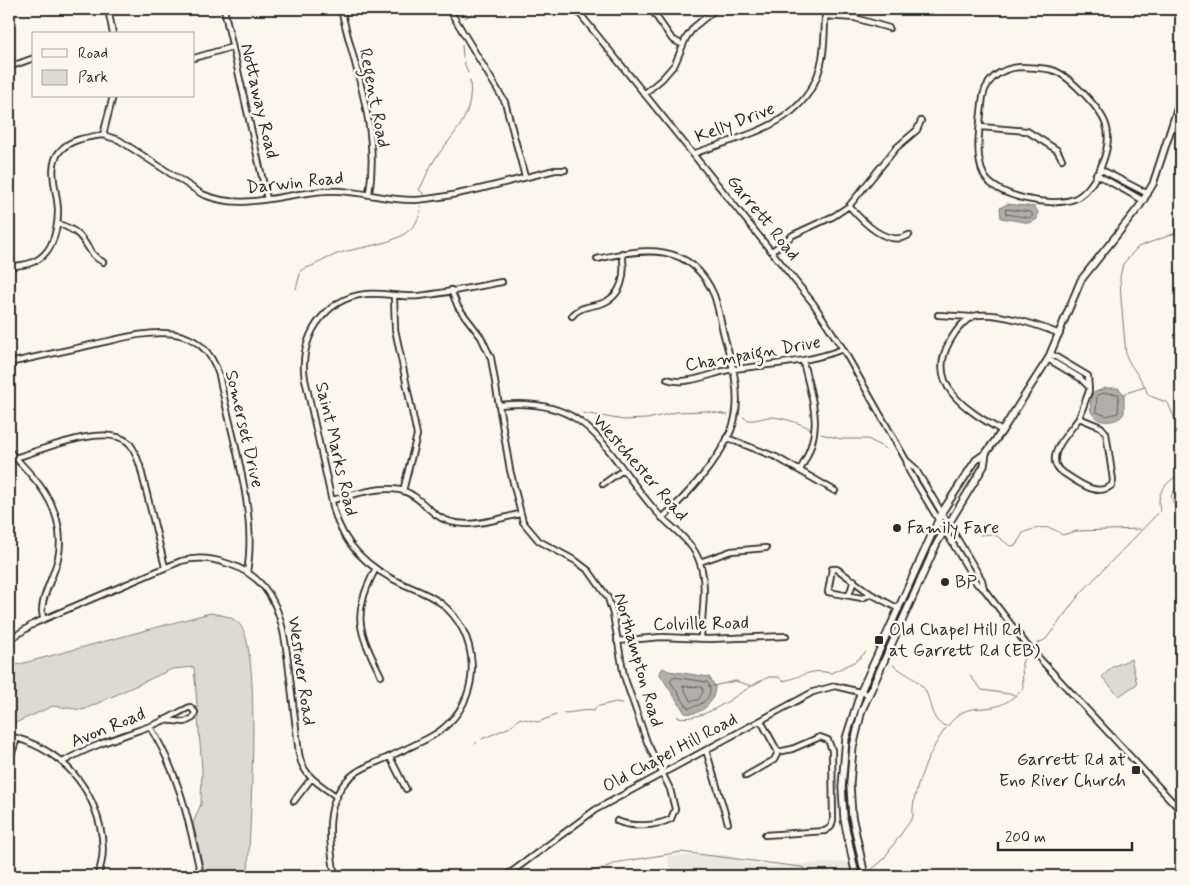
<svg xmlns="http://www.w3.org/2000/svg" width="1190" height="885" font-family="Mynerve,sans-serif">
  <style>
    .built { fill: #ebe8de }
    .green { fill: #dddad0; stroke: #84827e }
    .water { fill: #b1afa7; stroke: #7b7a75 }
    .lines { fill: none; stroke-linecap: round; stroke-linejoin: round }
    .shore { stroke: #61605d; stroke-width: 1 }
    .stream { stroke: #7b7a75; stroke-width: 1 }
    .minor-casing { stroke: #2b2b2b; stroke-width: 8 }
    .major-casing { stroke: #2b2b2b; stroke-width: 9 }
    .minor { stroke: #fbf7ec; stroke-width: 4.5 }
    .major { stroke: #fbf7ec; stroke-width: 5.5 }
    .poi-dot { fill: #2b2b2b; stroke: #fbf7ec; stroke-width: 2 }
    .labels { text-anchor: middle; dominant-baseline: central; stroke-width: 5; stroke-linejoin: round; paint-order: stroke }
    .street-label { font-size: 18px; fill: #2b2b2b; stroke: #fbf7ec }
    .poi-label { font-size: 18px; fill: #2b2b2b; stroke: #fbf7ec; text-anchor: start }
  </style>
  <rect width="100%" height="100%" fill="#fbf7ec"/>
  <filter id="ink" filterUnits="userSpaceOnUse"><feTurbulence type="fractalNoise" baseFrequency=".02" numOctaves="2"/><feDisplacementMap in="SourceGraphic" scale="10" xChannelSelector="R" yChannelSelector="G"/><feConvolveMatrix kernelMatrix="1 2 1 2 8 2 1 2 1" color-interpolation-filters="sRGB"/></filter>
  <g filter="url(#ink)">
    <path class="built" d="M 712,855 L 728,855 L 744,862 L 767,866 L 849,862 L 852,876 L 672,876 L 667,856 Z"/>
    <path class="green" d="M 210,613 C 222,615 233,616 241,626 C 262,655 249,832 248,876 L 205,876 L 193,823 L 201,804 L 202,769 L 194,667 L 172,669 L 83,710 L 53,706 L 13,724 L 9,731 L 9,667 Z
      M 1131,659 L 1137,684 L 1119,696 L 1102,677 L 1112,667 Z"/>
    <path class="water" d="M 1007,204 L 1035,207 L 1038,212 L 1037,219 L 1030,223 L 1001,218 L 1000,208 Z
      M 1106,388 L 1118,388 L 1124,394 L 1124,413 C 1118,426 1080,427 1093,393 Z
      M 663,668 L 669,671 L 709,677 L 715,686 C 715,702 702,716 685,713 L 659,673 Z"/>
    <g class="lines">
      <path class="shore" d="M 1006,209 L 1031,212 L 1033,216 L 1030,218 L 1006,214 Z
        M 1106,393 L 1119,394 L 1118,413 L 1107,416 L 1096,412 L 1097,395 Z
        M 673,677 L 707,682 C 717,696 700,707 688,708 L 670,681 Z
        M 683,686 L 702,687 L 703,692 L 698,700 L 691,701 Z"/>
      <path class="stream" d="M 465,18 L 480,9
        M 462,45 L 463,57
        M 464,62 L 468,73
        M 424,194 L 419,190 C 425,180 428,169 435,159 C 454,132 474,118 470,80
        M 1181,231 L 1138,247 L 1123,264 L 1120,277 L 1121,299 L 1126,355 C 1132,371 1142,376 1148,395 L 1168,403 L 1181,433
        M 296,289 L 301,270 C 314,266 325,259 337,254 C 365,244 419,246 421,206
        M 1123,394 L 1145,387
        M 583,413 L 624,420 L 647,419 L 677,412 L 706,411 L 728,415
        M 743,417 C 751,424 759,418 769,417 C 782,417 800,423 811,429
        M 821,434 L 841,439 L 868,439 L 886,449
        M 1181,469 L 1179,484 L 1171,496 L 1181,523
        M 980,535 C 999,532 997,538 1011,546 L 1016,545 L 1023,533 C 1037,527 1051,524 1062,535 L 1077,531 L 1140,529
        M 1035,645 L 1046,639 L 1080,594 L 1160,511 C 1156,491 1165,484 1181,473
        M 893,665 C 902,672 915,678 922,686 C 933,698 928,722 946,726
        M 970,676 L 982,690 L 1016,695
        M 713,686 L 735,681 L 752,686
        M 563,713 C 573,713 584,709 594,711 L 596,707 L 615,702 L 622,703
        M 677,717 C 709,723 741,688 769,677 L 779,677 L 783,681 C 803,677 809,668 831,673 L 856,661 L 866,652
        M 482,739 L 510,727 L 520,718 L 538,722 L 556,715
        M 475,744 L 477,742
        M 871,870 L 882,861 L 913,817 C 910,791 939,724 963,712 C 973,707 983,709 993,707 C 1005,705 1014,697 1023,689 L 1022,663 L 1026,654
        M 579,876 L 620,862 L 681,852 L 801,867 L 818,875"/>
      <g class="minor-casing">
        <path id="minor" d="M 108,9 L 113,34
          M 224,9 L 267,199
          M 341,9 C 355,69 380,131 369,193
          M 449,9 L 505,102 L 525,177
          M 576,9 L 813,303 L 843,349 L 906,460 L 909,471 L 977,584 L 984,589 L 1026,644 L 1181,811
          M 651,9 L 672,39 L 683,45
          M 825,16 L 855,18 L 889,28
          M 194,58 L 232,47
          M 9,67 L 34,58
          M 1021,67 C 1032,68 1044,67 1055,71 C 1070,77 1101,109 1106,125 C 1114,146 1095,191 1074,199 C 1053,208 994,197 984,175 C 974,156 980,125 982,104 C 983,81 999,68 1021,67 Z
          M 644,94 L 662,79 L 675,64 L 686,38 L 694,27 L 716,9
          M 981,127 L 1027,131 L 1057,150 L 1062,159
          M 103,135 L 119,140 L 202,194 C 243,212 283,193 326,191 C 357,189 386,201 416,200 C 458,197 513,180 555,170 L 565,170
          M 693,154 C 746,134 810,125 822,59 C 825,43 825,25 825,9
          M 1100,169 L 1148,194
          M 1096,174 L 1144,201
          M 849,206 C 862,221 887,248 909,235
          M 58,224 C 90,233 83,252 103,262
          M 772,251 L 793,235 L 834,216 L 849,206 L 896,148 L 917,130 L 921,121
          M 597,259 C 643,248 691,241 714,295 C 719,309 721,325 725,339 C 733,366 742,397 733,425 C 723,456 687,496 662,518
          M 9,266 C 27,266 42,262 51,245 C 56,234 58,223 58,211 C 58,192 46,167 60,151 C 70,139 89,137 103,135 L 113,96
          M 451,290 L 458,307 L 481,337 L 491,358 L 510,470 L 523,522 L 539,541 L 576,561 L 589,571 L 608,598 L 613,614 L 624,676 L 647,742 L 670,789 L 675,809 L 671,819 C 656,826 633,828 617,821
          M 394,296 L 395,329 L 417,435 L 403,491
          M 938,315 L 972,317
          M 572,316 C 579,307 589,307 600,304 C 623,297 626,274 622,253
          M 1051,354 L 1088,376 L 1089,391 L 1079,418
          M 1048,359 L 1080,378 L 1088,386
          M 9,363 C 36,357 64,351 91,345 C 138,335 199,313 219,375 C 231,435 258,512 247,572
          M 667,379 C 685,386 710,374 728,370 C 767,364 805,364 843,349
          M 500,405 C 591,396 603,450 654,509 C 669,527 693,540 700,563 C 708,587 701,615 701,639
          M 1079,418 L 1101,427 L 1106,433 L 1113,480 L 1112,485 C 1096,499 1074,479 1059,470 C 1045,454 1070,432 1079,418 Z
          M 1002,431 C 969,411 924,386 950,341 C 955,332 964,320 974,316 C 994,310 1040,326 1060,334
          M 727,438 L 776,457 L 835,491
          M 9,451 C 27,470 50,492 57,520 C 60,532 61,546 58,558 C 55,575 36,605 44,619
          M 15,458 C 42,450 104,423 128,442 C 135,448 137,458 140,466 L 165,567
          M 907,461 L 915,468 L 982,580 L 984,589
          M 800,470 C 825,427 813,406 803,361
          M 603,484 L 623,470
          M 332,500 C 353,495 378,486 400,490 C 414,493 424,505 435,514 C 460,533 492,520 520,514
          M 700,562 L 731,551 L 766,548
          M 375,570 C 351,617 359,631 381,676
          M 871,594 L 862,598 L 828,592 L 832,569 L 837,569 L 871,594 L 899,609
          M 849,595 L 854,580
          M 9,640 L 35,623 L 181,561 C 196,557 211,558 226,563 C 281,579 284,630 290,678 C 293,703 296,729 299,754 C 303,777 320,784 337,797
          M 617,641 L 661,637 L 709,639 L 786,636
          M 761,721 L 778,752 L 792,749 L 820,737 L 828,740 L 832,750 L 833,820 L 831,827 L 825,831 L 765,835
          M 150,727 C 180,775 189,822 201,876
          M 9,736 C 55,747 89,779 100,826 C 104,843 104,861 97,876
          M 706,750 L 728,823
          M 390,757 L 406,789
          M 9,762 L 17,738
          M 63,762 C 87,747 122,736 148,727 C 163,722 177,713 190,707 L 195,712 L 193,718 L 185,722 L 163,720
          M 746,776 L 774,760 L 778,752
          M 294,801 L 311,779
          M 335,876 C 329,842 322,798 354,774 C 366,765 382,761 395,754 C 413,745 434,738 448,724 C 483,691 478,633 442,604 C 431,595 417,590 405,585 C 371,570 344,547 334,511 L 305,379 C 298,339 324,298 366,294 C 384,292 401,298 419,296 C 447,293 475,287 502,282
          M 420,876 L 420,872
          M 506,876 L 595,810 L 813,692 L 835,686 L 868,694"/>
      </g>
      <g class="major-casing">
        <path id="major" d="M 856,876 L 844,819 L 842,787 L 846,738 L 861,691 L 942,512 L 976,460 L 986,453 L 1002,431 L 1048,359 L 1081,280 L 1139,207 L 1153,184 L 1181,98
          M 865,876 L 852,816 L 850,784 L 853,747 L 862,710 L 937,543 L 984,466 L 986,453"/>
      </g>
      <use href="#minor" class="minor"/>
      <use href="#major" class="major"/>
    </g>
  </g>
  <g class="poi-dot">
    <circle cx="897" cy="528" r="5"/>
    <circle cx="945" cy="582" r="5"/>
    <rect x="874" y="635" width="10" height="10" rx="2.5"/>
    <rect x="1131" y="765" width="10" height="10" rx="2.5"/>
  </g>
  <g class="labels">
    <g class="street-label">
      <text transform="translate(374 98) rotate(79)">Regent Road</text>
      <text transform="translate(259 101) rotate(77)">Nottaway Road</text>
      <text transform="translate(735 123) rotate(-21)">Kelly Drive</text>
      <text transform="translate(295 183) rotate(-6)">Darwin Road</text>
      <text transform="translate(763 218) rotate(51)">Garrett Road</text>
      <text transform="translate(753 354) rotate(-10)">Champaign Drive</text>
      <text transform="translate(244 429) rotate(77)">Somerset Drive</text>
      <text transform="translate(336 449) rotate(77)">Saint Marks Road</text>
      <text transform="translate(640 468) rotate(49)">Westchester Road</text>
      <text transform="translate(701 624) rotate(-1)">Colville Road</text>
      <text transform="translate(638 660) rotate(74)">Northampton Road</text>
      <text transform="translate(301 671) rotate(82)">Westover Road</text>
      <text transform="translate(108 728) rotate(-22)">Avon Road</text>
      <text transform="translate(670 753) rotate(-28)">Old Chapel Hill Road</text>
    </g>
    <g class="poi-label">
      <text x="907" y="528">Family Fare</text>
      <text x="955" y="582">BP</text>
      <text x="889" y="630">Old Chapel Hill Rd<tspan x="889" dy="21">at Garrett Rd (EB)</tspan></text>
      <text x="1126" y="760" text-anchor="end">Garrett Rd at<tspan x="1126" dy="21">Eno River Church</tspan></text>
    </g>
  </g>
  <rect width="1190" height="885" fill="none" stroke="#fbf7ec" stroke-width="30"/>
  <rect x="15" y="15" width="1160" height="855" fill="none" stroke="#2b2b2b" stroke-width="2" filter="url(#ink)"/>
  <rect x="32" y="32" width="162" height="65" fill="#fbf7ec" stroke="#a8a59f"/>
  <rect x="42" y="49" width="25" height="8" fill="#fbf7ec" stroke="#a8a59f"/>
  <text x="78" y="58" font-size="15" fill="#2b2b2b">Road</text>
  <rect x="42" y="70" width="25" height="15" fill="#dddad0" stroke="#a8a59f"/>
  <text x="78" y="82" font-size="15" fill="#2b2b2b">Park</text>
  <path d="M998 842v8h134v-8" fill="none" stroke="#2b2b2b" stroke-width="2.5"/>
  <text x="1005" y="842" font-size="15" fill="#2b2b2b" stroke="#fbf7ec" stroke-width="4" paint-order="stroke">200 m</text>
</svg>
